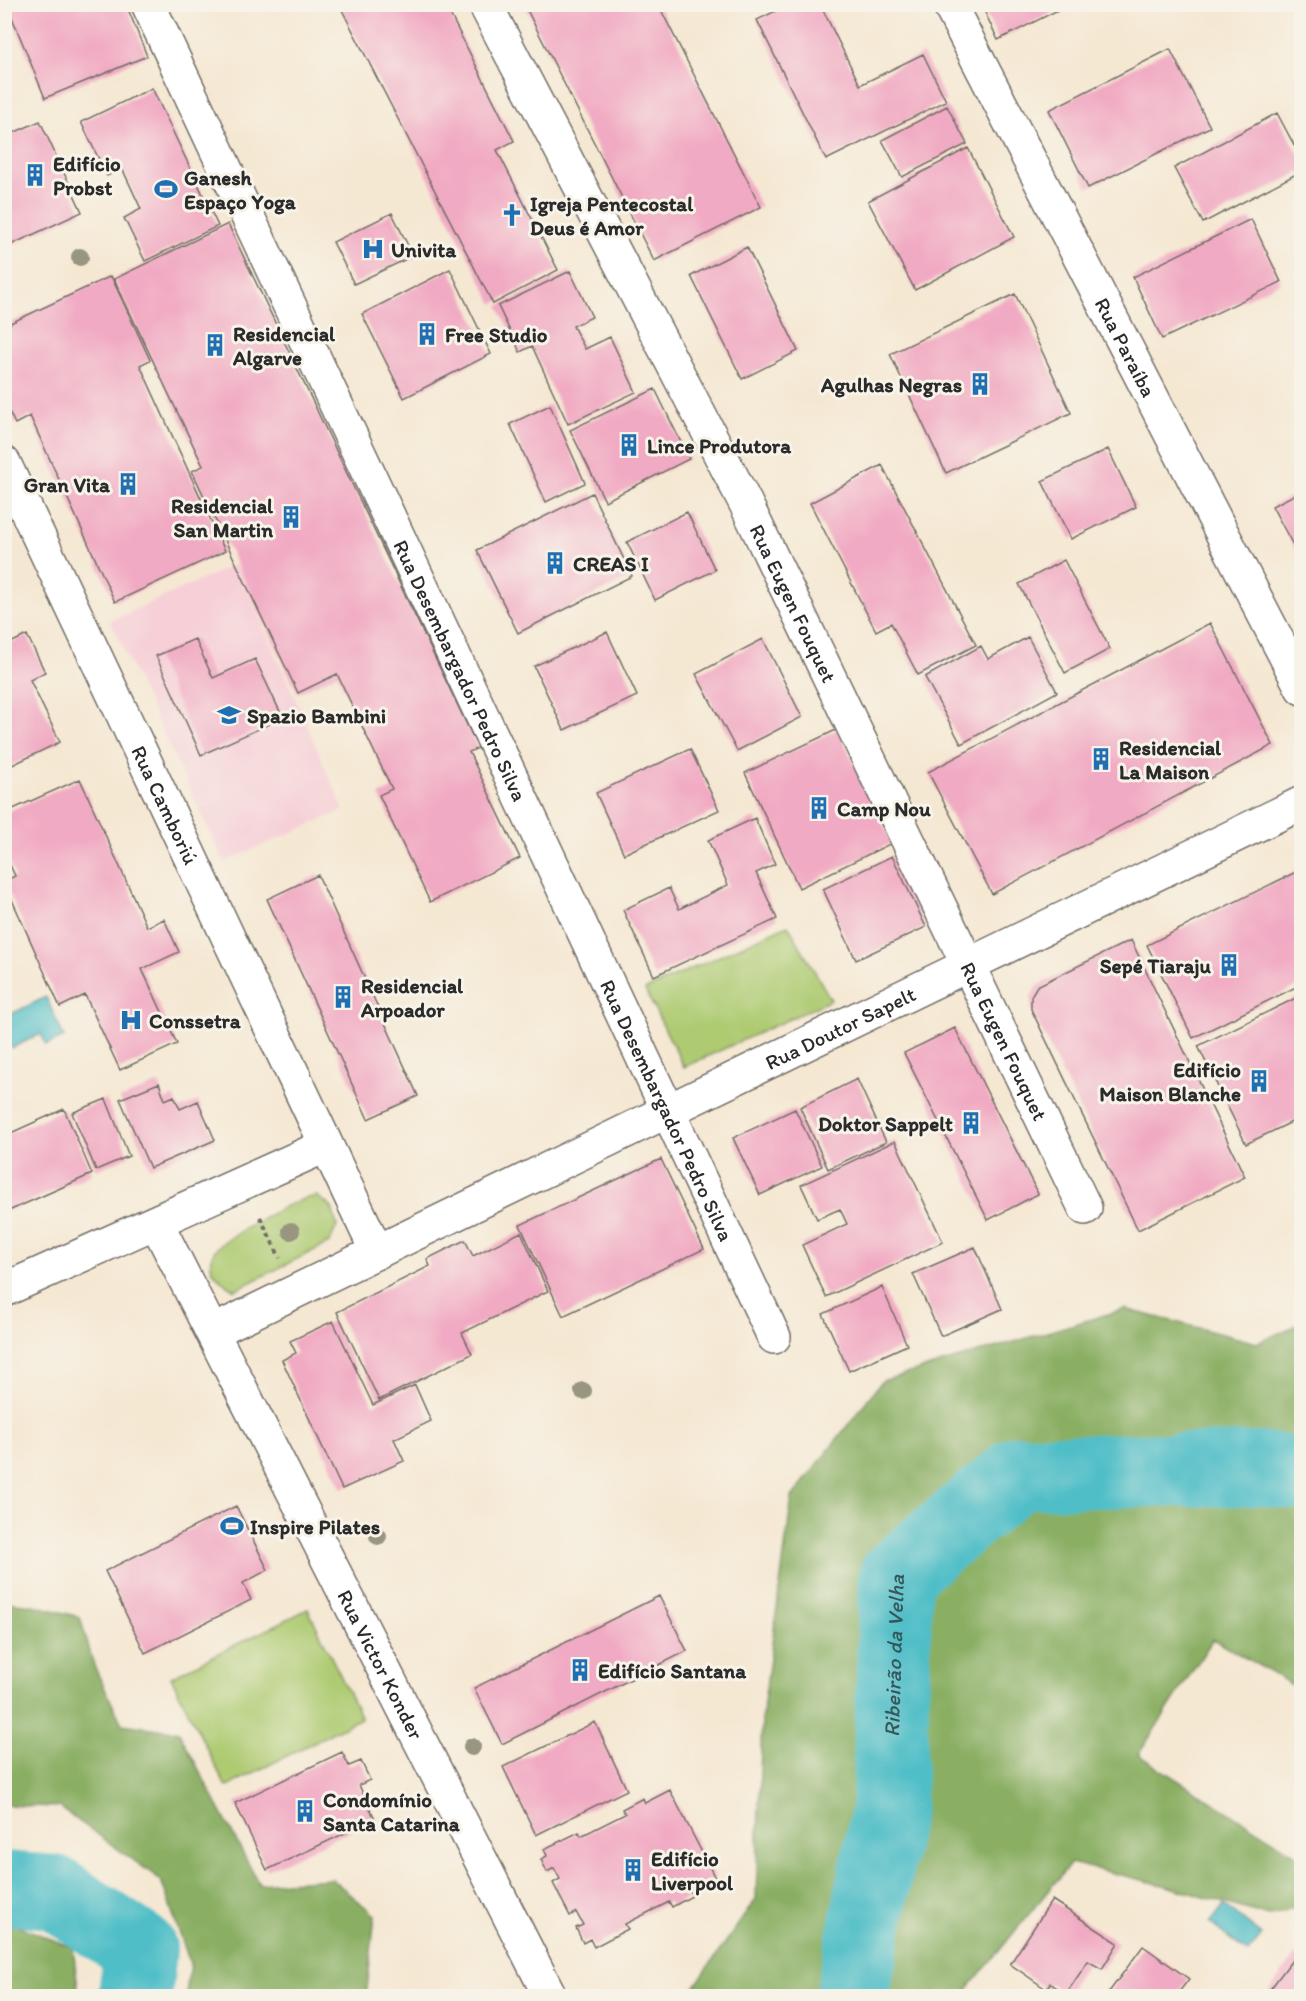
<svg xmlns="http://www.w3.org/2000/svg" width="1306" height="2001" font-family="Itim,sans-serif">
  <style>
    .built { fill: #f6cfd7 }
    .green { fill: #aecb72; stroke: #6c7b4e; stroke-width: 1.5 }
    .forest { fill: #8aaf64; stroke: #5a6d48; stroke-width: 1.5 }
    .water { fill: #50bec7; stroke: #3e7479; stroke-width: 1.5 }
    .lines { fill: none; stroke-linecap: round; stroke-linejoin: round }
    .river { stroke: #50bec7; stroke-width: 74 }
    .building { fill: #f1aac3 }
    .minor-casing { stroke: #726d66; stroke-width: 36 }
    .path { stroke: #726d66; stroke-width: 4; stroke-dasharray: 4.5 4.5; stroke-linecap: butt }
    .minor { stroke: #fff; stroke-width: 33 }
    .tree { fill: #989680 }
    .labels { text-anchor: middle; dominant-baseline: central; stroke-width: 6; stroke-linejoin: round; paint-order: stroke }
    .poi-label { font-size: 21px; font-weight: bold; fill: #2b2b2b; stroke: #f7f3e8; text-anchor: start }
    .street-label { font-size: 21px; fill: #2b2b2b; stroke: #f7f3e8 }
    .water-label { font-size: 22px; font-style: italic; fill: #36575a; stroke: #f7f3e8 }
  </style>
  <rect width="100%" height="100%" fill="#f7f3e8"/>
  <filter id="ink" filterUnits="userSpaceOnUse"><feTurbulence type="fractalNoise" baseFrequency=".0167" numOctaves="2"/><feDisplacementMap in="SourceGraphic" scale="12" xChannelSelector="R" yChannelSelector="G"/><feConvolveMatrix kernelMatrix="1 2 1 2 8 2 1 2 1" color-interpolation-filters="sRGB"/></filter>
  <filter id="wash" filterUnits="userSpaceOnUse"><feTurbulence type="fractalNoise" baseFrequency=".008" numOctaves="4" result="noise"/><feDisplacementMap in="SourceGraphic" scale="24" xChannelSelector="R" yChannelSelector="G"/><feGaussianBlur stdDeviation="1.35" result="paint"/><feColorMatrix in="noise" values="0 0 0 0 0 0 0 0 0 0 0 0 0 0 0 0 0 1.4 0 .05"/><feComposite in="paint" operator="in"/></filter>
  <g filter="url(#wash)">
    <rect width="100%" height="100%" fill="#f5e8d3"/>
    <path class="built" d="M 236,564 L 344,810 L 224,862 L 110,621 Z"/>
    <path class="green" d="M 788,925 L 831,1000 L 684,1067 L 645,990 Z
      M 317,1196 L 332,1208 L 337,1226 L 329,1243 L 235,1290 C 185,1260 222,1242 253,1224 C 275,1212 293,1200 317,1196 Z
      M 308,1609 L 361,1718 L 226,1787 L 171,1677 Z"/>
    <path class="forest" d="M 1125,1309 L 1257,1343 L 1301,1323 L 1301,1690 L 1213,1639 L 1138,1755 L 1301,1858 L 1301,1905 L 1269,1916 L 1163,1885 L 1071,1863 L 969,1987 L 966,1996 L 688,1996 L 756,1899 L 762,1717 L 792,1497 L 882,1381 Z
      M 5,1602 L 34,1605 L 80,1617 L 94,1666 L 122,1724 L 179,1732 L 259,1884 L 332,1879 L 375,1915 L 367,1989 L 361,1996 L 186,1996 L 190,1963 L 161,1880 L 59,1807 L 5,1805 Z
      M 4,1920 L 73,1948 L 79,1996 L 5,1996 Z"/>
    <path class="water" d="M 46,997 L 64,1037 L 46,1045 L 41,1034 L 12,1048 L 5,1031 L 5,1017 Z
      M 1224,1905 L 1262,1935 L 1248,1953 L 1210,1923 Z"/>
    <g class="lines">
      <g class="river">
        <path d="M 4,1888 L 54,1892 L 140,1949 L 135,1996"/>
        <path id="s1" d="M 852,1996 L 889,1804 L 896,1575 L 1019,1472 L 1263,1469 L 1302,1474"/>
      </g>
    </g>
    <g id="blocks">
      <path class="building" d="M 21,4 L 126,4 L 147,56 L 45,98 L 9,10 Z
        M 339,4 L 445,4 L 514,141 L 497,150 L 558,270 L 493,304 Z
        M 524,4 L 658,4 L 761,207 L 654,261 Z
        M 790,4 L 820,4 L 860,85 L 923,54 L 946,101 L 826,160 L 757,20 Z
        M 981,4 L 1070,4 L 998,40 Z
        M 1170,49 L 1210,127 L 1088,188 L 1049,110 Z
        M 152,88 L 218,226 L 145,261 L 124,218 L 141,209 L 122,168 L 107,176 L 81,122 Z
        M 947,106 L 967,144 L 902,177 L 882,140 Z
        M 1277,113 L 1302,160 L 1302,171 L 1203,223 L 1174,168 Z
        M 40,121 L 82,212 L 4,248 L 4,137 Z
        M 968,148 L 1014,237 L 915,290 L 868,201 Z
        M 392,213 L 413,256 L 354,284 L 333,242 Z
        M 1251,219 L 1281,282 L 1162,339 L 1133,277 Z
        M 228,224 L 478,748 L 469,752 L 520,858 L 430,902 L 379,795 L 392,789 L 337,674 L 298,693 L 192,471 L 203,466 L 114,279 Z
        M 747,247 L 798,351 L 742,379 L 691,276 Z
        M 450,269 L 491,354 L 404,398 L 362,314 Z
        M 570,271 L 592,317 L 573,326 L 585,349 L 610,337 L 636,392 L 568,424 L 532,346 L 520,352 L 498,306 Z
        M 111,276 L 150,360 L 140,365 L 225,551 L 115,602 L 30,416 L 15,424 L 4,401 L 4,326 Z
        M 1015,294 L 1071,413 L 946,473 L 890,354 Z
        M 655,389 L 689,459 L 605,501 L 570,430 Z
        M 550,405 L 585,483 L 546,502 L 510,424 Z
        M 1108,449 L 1136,507 L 1071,539 L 1042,481 Z
        M 882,465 L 976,645 L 918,675 L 891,623 L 876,631 L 810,503 Z
        M 1302,491 L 1302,562 L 1272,506 Z
        M 592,493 L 632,576 L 518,633 L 477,550 Z
        M 687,512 L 715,570 L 655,600 L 627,542 Z
        M 1064,560 L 1110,649 L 1065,673 L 1019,584 Z
        M 1210,623 L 1273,745 L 992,894 L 928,772 Z
        M 607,632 L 637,696 L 564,730 L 534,666 Z
        M 27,635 L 45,672 L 30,680 L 60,742 L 4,769 L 4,646 Z
        M 1028,637 L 1057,692 L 961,744 L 925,677 L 981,646 L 988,659 Z
        M 195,639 L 213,678 L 255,659 L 283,718 L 201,755 L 156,656 Z
        M 763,639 L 802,717 L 737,751 L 696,674 Z
        M 838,729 L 892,843 L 799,888 L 745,773 Z
        M 690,749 L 719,810 L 624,854 L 596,793 Z
        M 80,779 L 147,927 L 164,919 L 179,952 L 142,969 L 177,1044 L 120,1070 L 85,995 L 60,1007 L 5,884 L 5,881 L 15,876 L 4,852 L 4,813 Z
        M 755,818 L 775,864 L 756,873 L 777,919 L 654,976 L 623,910 L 669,888 L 679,909 L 728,885 L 708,840 Z
        M 892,856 L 926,927 L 856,960 L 823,889 Z
        M 1302,869 L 1302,984 L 1193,1038 L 1147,945 Z
        M 318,875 L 418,1096 L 368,1119 L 267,899 Z
        M 1131,940 L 1245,1177 L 1138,1230 L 1031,1009 L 1031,996 L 1037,986 Z
        M 1302,995 L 1302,1117 L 1246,1144 L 1198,1046 Z
        M 955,1028 L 1038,1194 L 988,1220 L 904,1053 Z
        M 857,1079 L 886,1142 L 828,1169 L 800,1107 Z
        M 159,1083 L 165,1100 L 174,1096 L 180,1109 L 198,1101 L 215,1140 L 150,1168 L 120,1099 Z
        M 106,1099 L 129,1156 L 96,1170 L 72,1113 Z
        M 64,1109 L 92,1174 L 4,1213 L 4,1136 Z
        M 795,1109 L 822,1166 L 760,1195 L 733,1138 Z
        M 895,1141 L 943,1242 L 826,1297 L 802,1245 L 847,1224 L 840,1209 L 817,1219 L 801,1185 Z
        M 661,1159 L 704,1249 L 563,1316 L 520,1225 Z
        M 521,1232 L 548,1291 L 462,1333 L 472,1354 L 379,1400 L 337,1312 L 430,1266 L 427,1259 L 465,1240 L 473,1256 Z
        M 975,1247 L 1002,1309 L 941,1336 L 913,1274 Z
        M 882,1287 L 907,1345 L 849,1371 L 823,1314 Z
        M 333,1321 L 373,1405 L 415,1385 L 431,1421 L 394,1439 L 404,1461 L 342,1489 L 282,1360 L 296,1353 L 290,1341 Z
        M 236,1506 L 268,1570 L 243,1583 L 251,1600 L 145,1653 L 105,1571 Z
        M 659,1596 L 687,1651 L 502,1744 L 474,1688 Z
        M 595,1722 L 627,1790 L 536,1835 L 503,1767 Z
        M 342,1752 L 349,1766 L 361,1761 L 370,1780 L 359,1785 L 375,1819 L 267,1870 L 235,1803 Z
        M 670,1790 L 715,1878 L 690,1891 L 692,1896 L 672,1907 L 669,1902 L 625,1924 L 628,1929 L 594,1947 L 590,1939 L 583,1943 L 576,1928 L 583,1925 L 576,1912 L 570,1916 L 553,1883 L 560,1879 L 554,1868 L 547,1872 L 541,1859 L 547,1856 L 544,1849 L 579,1832 L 581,1836 L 625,1814 L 622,1809 L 643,1798 L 645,1803 Z
        M 1052,1900 L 1118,1943 L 1102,1969 L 1088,1961 L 1066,1994 L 1050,1983 L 1046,1989 L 1010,1964 Z
        M 1143,1946 L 1189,1979 L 1176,1996 L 1106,1996 Z
        M 1302,1947 L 1302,1996 L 1265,1996 Z"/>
    </g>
  </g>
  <g filter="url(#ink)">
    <use href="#blocks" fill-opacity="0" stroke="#726d66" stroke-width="1.5"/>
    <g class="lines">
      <g class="minor-casing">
        <g id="minor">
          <path id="s2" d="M 148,4 L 774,1337"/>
          <path id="s3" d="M 485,4 L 746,504 L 1085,1208"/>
          <path id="s4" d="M 949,4 L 1302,688"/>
          <path id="s5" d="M 4,463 L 377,1252"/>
          <path id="s6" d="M 157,1224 L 550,1996"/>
          <path d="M 4,1290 L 325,1146"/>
          <path id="s7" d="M 212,1332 C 575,1155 939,981 1302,803"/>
        </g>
      </g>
      <path class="path" d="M 260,1217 L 280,1258"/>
      <use href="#minor" class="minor"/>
    </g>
    <g class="tree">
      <circle cx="80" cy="257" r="9"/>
      <circle cx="291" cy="1231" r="9"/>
      <circle cx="583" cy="1391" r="9"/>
      <circle cx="378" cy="1536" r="9"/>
      <circle cx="472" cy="1747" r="9"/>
    </g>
  </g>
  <defs>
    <g id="building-bare" transform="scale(1.8)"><path d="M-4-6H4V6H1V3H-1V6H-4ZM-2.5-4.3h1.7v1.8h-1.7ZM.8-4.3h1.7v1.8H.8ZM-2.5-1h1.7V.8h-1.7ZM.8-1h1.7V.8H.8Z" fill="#1f6fb2" stroke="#f7f3e8" stroke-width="2.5" paint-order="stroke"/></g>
    <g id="stadium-bare" transform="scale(1.8)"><path d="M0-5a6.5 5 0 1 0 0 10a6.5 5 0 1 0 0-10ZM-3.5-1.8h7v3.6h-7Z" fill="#1f6fb2" stroke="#f7f3e8" stroke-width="2.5" paint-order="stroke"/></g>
    <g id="church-bare" transform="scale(1.8)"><path d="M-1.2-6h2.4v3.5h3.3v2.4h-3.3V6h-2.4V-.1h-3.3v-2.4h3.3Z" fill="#1f6fb2" stroke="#f7f3e8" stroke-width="2.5" paint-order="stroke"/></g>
    <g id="hospital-bare" transform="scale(1.8)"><path d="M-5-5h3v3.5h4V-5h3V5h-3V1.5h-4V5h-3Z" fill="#1f6fb2" stroke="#f7f3e8" stroke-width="2.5" paint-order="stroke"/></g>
    <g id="school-bare" transform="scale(1.8)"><path d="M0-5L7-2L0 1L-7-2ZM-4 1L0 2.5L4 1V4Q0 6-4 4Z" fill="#1f6fb2" stroke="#f7f3e8" stroke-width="2.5" paint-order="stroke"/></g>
  </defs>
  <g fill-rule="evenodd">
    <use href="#building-bare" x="35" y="175"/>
    <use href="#stadium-bare" x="166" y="189"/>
    <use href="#church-bare" x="512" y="215"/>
    <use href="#hospital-bare" x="373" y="249"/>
    <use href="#building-bare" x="427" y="334"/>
    <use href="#building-bare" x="215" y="345"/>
    <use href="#building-bare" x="980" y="384"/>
    <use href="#building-bare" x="629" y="445"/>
    <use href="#building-bare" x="128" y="484"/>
    <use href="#building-bare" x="291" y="517"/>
    <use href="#building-bare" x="555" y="563"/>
    <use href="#school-bare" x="229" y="715"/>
    <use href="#building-bare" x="1101" y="759"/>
    <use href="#building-bare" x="819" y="808"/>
    <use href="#building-bare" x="1229" y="965"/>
    <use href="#building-bare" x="343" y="997"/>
    <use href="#hospital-bare" x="131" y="1020"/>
    <use href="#building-bare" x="1259" y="1081"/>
    <use href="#building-bare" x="971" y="1123"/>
    <use href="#stadium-bare" x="232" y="1526"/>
    <use href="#building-bare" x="580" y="1670"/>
    <use href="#building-bare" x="305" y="1811"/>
    <use href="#building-bare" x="633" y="1870"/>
  </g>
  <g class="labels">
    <g class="poi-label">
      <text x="53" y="163">Edifício<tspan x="53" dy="24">Probst</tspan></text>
      <text x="184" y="177">Ganesh<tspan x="184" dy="24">Espaço Yoga</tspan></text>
      <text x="530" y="203">Igreja Pentecostal<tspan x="530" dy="24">Deus é Amor</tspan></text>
      <text x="391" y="249">Univita</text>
      <text x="233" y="333">Residencial<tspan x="233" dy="24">Algarve</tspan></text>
      <text x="445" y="334">Free Studio</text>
      <text x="962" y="384" text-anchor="end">Agulhas Negras</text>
      <text x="647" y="445">Lince Produtora</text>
      <text x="110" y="484" text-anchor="end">Gran Vita</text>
      <text x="273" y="505" text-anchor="end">Residencial<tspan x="273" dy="24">San Martin</tspan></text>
      <text x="573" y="563">CREAS I</text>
      <text x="247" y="715">Spazio Bambini</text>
      <text x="1119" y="747">Residencial<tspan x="1119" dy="24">La Maison</tspan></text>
      <text x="837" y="808">Camp Nou</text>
      <text x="1211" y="965" text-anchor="end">Sepé Tiaraju</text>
      <text x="361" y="985">Residencial<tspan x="361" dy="24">Arpoador</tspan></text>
      <text x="149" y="1020">Conssetra</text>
      <text x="1241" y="1069" text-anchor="end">Edifício<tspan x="1241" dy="24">Maison Blanche</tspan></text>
      <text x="953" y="1123" text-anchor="end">Doktor Sappelt</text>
      <text x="250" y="1526">Inspire Pilates</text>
      <text x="598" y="1670">Edifício Santana</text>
      <text x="323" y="1799">Condomínio<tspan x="323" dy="24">Santa Catarina</tspan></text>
      <text x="651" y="1858">Edifício<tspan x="651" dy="24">Liverpool</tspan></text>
    </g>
    <g class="street-label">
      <text stroke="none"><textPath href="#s4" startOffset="386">Rua Paraíba</textPath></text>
      <text stroke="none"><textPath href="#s3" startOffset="674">Rua Eugen Fouquet</textPath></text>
      <text stroke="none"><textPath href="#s2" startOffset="736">Rua Desembargador Pedro Silva</textPath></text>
      <text stroke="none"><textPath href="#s5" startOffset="378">Rua Camboriú</textPath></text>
      <text stroke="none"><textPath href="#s7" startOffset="698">Rua Doutor Sapelt</textPath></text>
      <text stroke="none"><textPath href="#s3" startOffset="1160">Rua Eugen Fouquet</textPath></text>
      <text stroke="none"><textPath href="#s2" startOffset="1222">Rua Desembargador Pedro Silva</textPath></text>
      <text stroke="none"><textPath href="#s6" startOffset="494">Rua Victor Konder</textPath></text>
    </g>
    <g class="water-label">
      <text stroke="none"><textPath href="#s1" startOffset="344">Ribeirão da Velha</textPath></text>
    </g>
  </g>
  <rect width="1306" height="2001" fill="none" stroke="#f7f3e8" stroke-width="24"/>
</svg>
